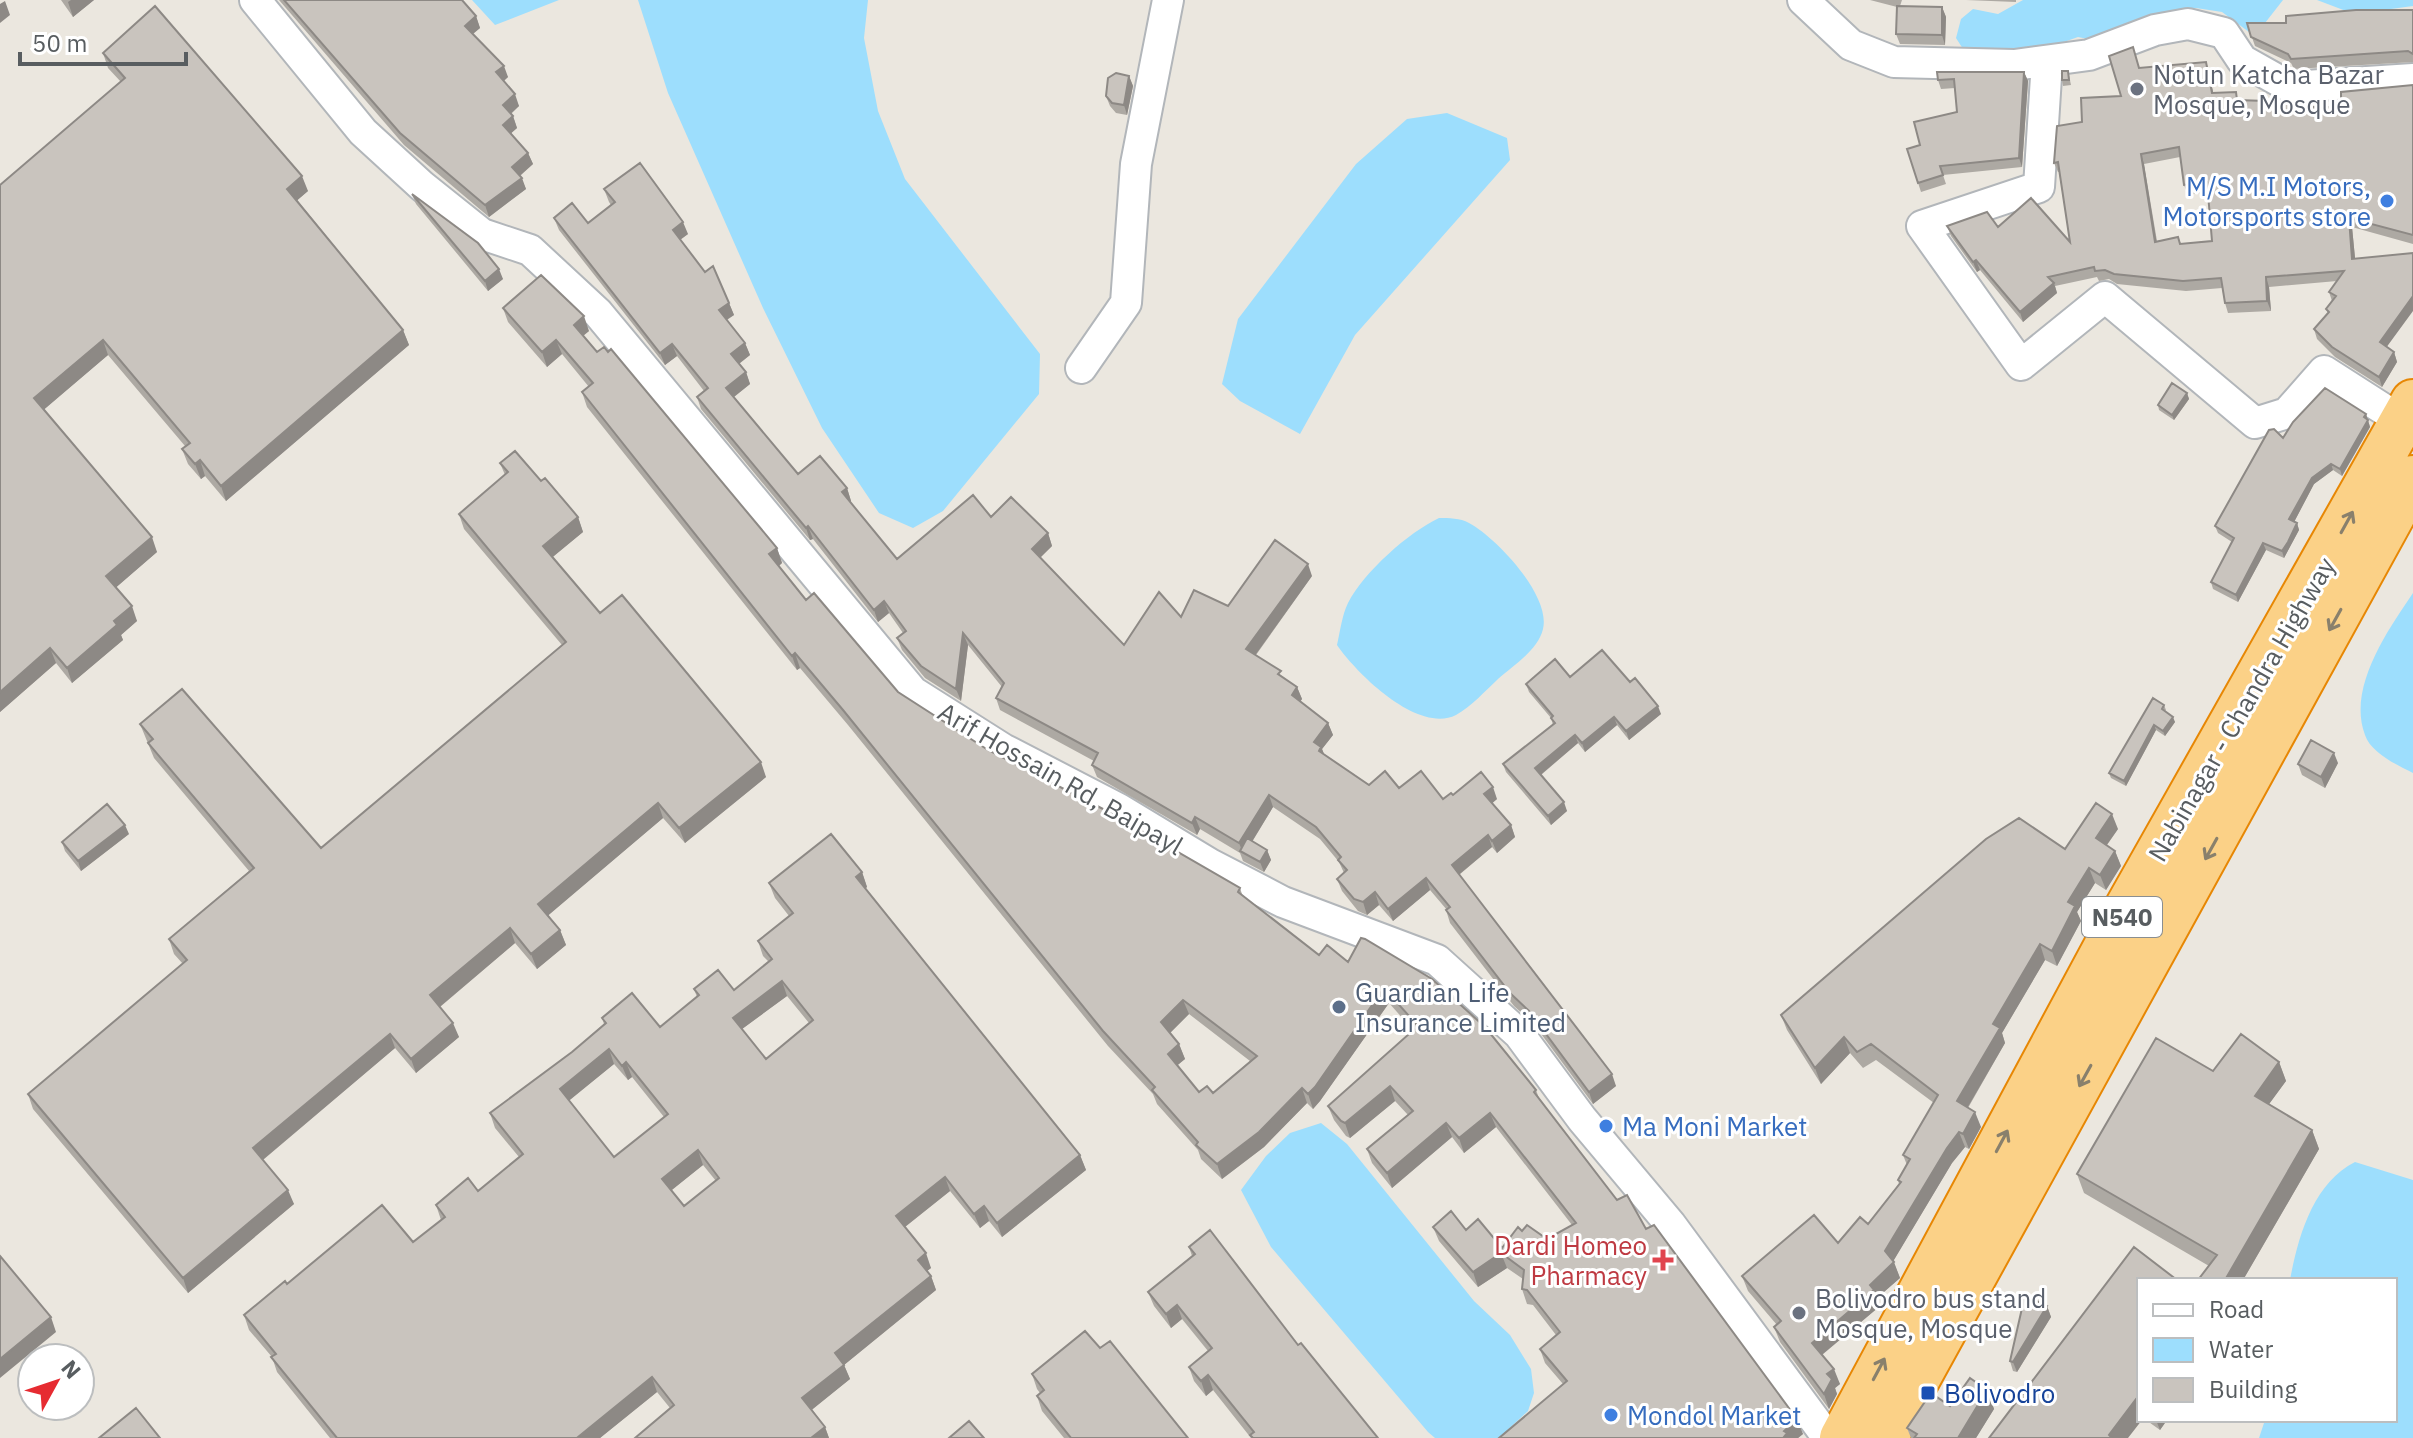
<svg xmlns="http://www.w3.org/2000/svg" width="2413" height="1438" font-family="'IBM Plex Sans',sans-serif">
  <style>
    .water { fill: #9ddefd }
    .lines { fill: none; stroke-linecap: round; stroke-linejoin: round }
    .minor-casing { stroke: #b2b6ba; stroke-width: 34 }
    .highway-casing { stroke: #e78704; stroke-width: 48 }
    .minor { stroke: #fff; stroke-width: 30 }
    .highway { stroke: #fbd187; stroke-width: 44 }
    .wall { fill: #ada9a3; fill-rule: evenodd }
    .shaded-wall { fill: #8d8985 }
    .building { fill: #c9c4be; stroke: #8d8985; stroke-width: 2; fill-rule: evenodd }
    .oneway { stroke: #89806c }
    .worship-dot { fill: #6b7280; stroke: #fff; stroke-width: 3 }
    .shop-dot { fill: #3f7fe0; stroke: #fff; stroke-width: 3 }
    .service-dot { fill: #5c6f8a; stroke: #fff; stroke-width: 3 }
    .health-dot { fill: #e0444e; stroke: #fff; stroke-width: 3 }
    .transit-dot { fill: #1a4fb4; stroke: #fff; stroke-width: 3 }
    .labels { text-anchor: middle; dominant-baseline: central; stroke-width: 6; stroke-linejoin: round; paint-order: stroke }
    .shield { fill: #fff; stroke: #8a8e90; stroke-width: 2 }
    .shield-label { font-size: 24px; font-weight: bold; fill: #585d60 }
    .worship-label { font-size: 26px; fill: #5b616d; stroke: #fff; text-anchor: start }
    .shop-label { font-size: 26px; fill: #366cbe; stroke: #fff; text-anchor: start }
    .street-label { font-size: 26px; fill: #585d60; stroke: #fff }
    .service-label { font-size: 26px; fill: #4e5e75; stroke: #fff; text-anchor: start }
    .health-label { font-size: 26px; fill: #be3a42; stroke: #fff; text-anchor: end }
    .transit-label { font-size: 26px; fill: #164399; stroke: #fff; text-anchor: start }
  </style>
  <rect width="100%" height="100%" fill="#ebe7df"/>
  <path class="water" d="M 472,0 L 559,0 L 495,25 Z
    M 638,0 L 868,0 L 864,38 L 878,111 L 905,179 L 1040,354 L 1039,394 L 943,511 L 913,528 L 879,513 L 822,428 L 763,308 L 668,93 Z
    M 2023,0 L 2283,0 L 2265,23 L 2249,32 L 2222,12 L 2196,8 L 2165,13 L 2098,41 L 2078,37 L 2044,49 L 1965,52 L 1956,38 L 1961,19 L 1973,9 L 1998,14 Z
    M 2317,0 L 2413,0 L 2413,6 L 2354,14 Z
    M 1447,113 L 1507,138 L 1510,160 L 1355,335 L 1300,434 L 1240,401 L 1222,384 L 1238,319 L 1356,164 L 1407,119 Z
    M 1439,518 C 1449,518 1460,518 1469,523 C 1497,538 1551,596 1543,629 C 1538,650 1513,666 1498,679 C 1486,690 1471,707 1456,715 C 1418,734 1357,674 1337,645 C 1340,632 1342,615 1348,603 C 1364,572 1409,532 1439,518 Z
    M 2413,593 L 2413,773 C 2397,765 2371,753 2365,735 C 2347,688 2388,630 2413,593 Z
    M 1321,1123 L 1347,1144 L 1474,1301 L 1510,1335 L 1531,1369 L 1534,1393 L 1528,1411 L 1499,1438 L 1435,1438 L 1428,1432 L 1271,1247 L 1241,1190 L 1266,1156 L 1290,1133 Z
    M 2355,1162 L 2413,1180 L 2413,1438 L 2259,1438 L 2265,1420 L 2395,1420 L 2395,1280 L 2290,1280 C 2298,1237 2313,1183 2355,1162 Z"/>
  <g class="lines">
    <g class="minor-casing">
      <path id="minor" d="M 255,0 L 363,132 L 422,186 L 482,234 L 530,250 L 598,313 L 913,692 L 1003,749 L 1119,809 L 1210,864 L 1283,902 L 1437,960 L 1519,1034 L 1582,1119 L 1671,1225 L 1828,1438
        M 1803,0 L 1851,45 L 1894,62 L 2014,65 L 2089,55 L 2155,30 L 2188,24 L 2224,33 L 2242,60 L 2290,87 L 2413,79
        M 2047,61 L 2039,187 L 1922,226 L 2021,365 L 2105,297 L 2255,423 L 2287,413 L 2324,371 L 2402,421
        M 1081,368 L 1126,303 L 1136,164 L 1168,0"/>
    </g>
    <g class="highway-casing">
      <path id="highway" d="M 1842,1438 L 2128,906 L 2413,402
        M 1885,1438 L 2413,478"/>
    </g>
    <use href="#minor" class="minor"/>
    <use href="#highway" class="highway"/>
  </g>
  <path class="wall" d="M 61,0 L 94,0 L 73,17 Z
    M 279,0 L 462,0 L 476,16 L 480,28 L 473,34 L 508,77 L 504,81 L 519,106 L 511,114 L 513,116 L 517,128 L 511,133 L 528,153 L 533,164 L 520,176 L 526,189 L 489,217 L 404,145 Z
    M 1870,0 L 1902,0 L 1900,6 L 1942,7 L 1946,17 L 1945,45 L 1900,44 L 1896,34 L 1897,7 Z
    M 1966,0 L 2016,0 L 2016,2 Z
    M 2413,10 L 2413,62 L 2294,69 L 2291,63 L 2255,46 L 2247,23 L 2286,23 Z
    M 103,53 L 308,191 L 297,200 L 403,330 L 409,345 L 226,501 L 205,476 L 201,479 L 188,464 L 182,449 L 185,446 L 108,355 L 44,409 L 157,552 L 116,587 L 137,621 L 121,635 L 123,640 L 72,683 L 56,663 L 0,712 L 0,185 L 121,82 L 108,68 Z
    M 2140,68 L 2209,71 L 2213,93 L 2239,100 L 2295,102 L 2297,107 L 2341,107 L 2413,85 L 2413,244 L 2352,227 L 2355,258 L 2387,347 L 2394,352 L 2397,362 L 2382,387 L 2335,357 L 2317,339 L 2314,329 L 2328,313 L 2326,309 L 2332,301 L 2329,292 L 2337,281 L 2269,287 L 2271,311 L 2228,313 L 2225,303 L 2222,288 L 2186,291 L 2117,284 L 2109,279 L 2099,281 L 2097,277 L 2055,286 L 2057,293 L 2023,322 L 1980,270 L 1977,272 L 1951,236 L 1947,226 L 1998,227 L 2070,242 L 2059,172 L 2058,172 L 2054,163 L 2082,122 L 2121,96 ZM 2180,157 L 2184,185 L 2188,195 L 2208,192 L 2212,241 L 2181,244 L 2178,237 L 2157,241 L 2144,164 Z
    M 2068,71 L 2071,85 L 2063,86 L 2062,80 Z
    M 2024,72 L 2028,81 L 2022,167 L 1943,175 L 1946,184 L 1921,192 L 1907,149 L 1920,145 L 1957,112 L 1955,88 L 1941,89 L 1938,80 Z
    M 1129,76 L 1133,86 L 1127,115 L 1116,113 L 1110,106 L 1106,96 Z
    M 604,189 L 688,234 L 680,240 L 729,303 L 734,315 L 727,320 L 745,343 L 750,355 L 739,364 L 746,372 L 750,384 L 734,397 L 798,474 L 847,488 L 851,501 L 850,502 L 897,559 L 991,517 L 1048,533 L 1052,546 L 1040,557 L 1124,645 L 1181,617 L 1228,606 L 1312,576 L 1256,655 L 1283,678 L 1297,687 L 1302,699 L 1300,702 L 1328,723 L 1333,735 L 1322,749 L 1324,754 L 1369,785 L 1399,788 L 1443,799 L 1453,795 L 1497,799 L 1492,803 L 1511,825 L 1515,837 L 1497,853 L 1492,847 L 1459,875 L 1616,1086 L 1593,1104 L 1533,1023 L 1514,1006 L 1450,923 L 1446,910 L 1447,910 L 1430,890 L 1393,921 L 1379,905 L 1367,915 L 1358,911 L 1342,891 L 1337,879 L 1344,873 L 1339,862 L 1320,839 L 1273,807 L 1252,842 L 1267,850 L 1271,860 L 1264,872 L 1243,861 L 1240,853 L 1200,829 L 1197,835 L 1097,777 L 1092,765 L 1094,761 L 1000,710 L 996,698 L 1002,687 L 968,645 L 961,701 L 925,678 L 902,650 L 897,638 L 903,633 L 889,613 L 878,622 L 813,539 L 810,540 L 701,409 L 697,397 L 704,391 L 677,356 L 665,365 L 559,230 L 554,218 L 588,223 L 611,205 L 609,202 Z
    M 412,194 L 503,279 L 488,291 L 416,204 Z
    M 503,308 L 589,331 L 583,336 L 597,352 L 777,548 L 782,563 L 779,566 L 806,600 L 898,692 L 988,750 L 1240,888 L 1243,897 L 1319,955 L 1348,962 L 1536,1090 L 1540,1101 L 1617,1200 L 1646,1229 L 1803,1434 L 1798,1438 L 1499,1438 L 1563,1384 L 1545,1363 L 1540,1349 L 1556,1335 L 1533,1305 L 1527,1304 L 1522,1289 L 1523,1279 L 1507,1268 L 1478,1287 L 1439,1241 L 1433,1227 L 1466,1230 L 1502,1248 L 1522,1231 L 1547,1239 L 1572,1225 L 1496,1127 L 1464,1153 L 1452,1137 L 1392,1188 L 1372,1163 L 1367,1149 L 1408,1115 L 1395,1101 L 1350,1138 L 1346,1136 L 1334,1120 L 1328,1106 L 1413,1030 L 1389,1003 L 1320,1101 L 1313,1109 L 1307,1103 L 1264,1147 L 1222,1179 L 1201,1159 L 1198,1150 L 1157,1104 L 1153,1094 L 1108,1046 L 848,725 L 800,668 L 797,670 L 587,407 L 582,392 L 589,387 L 562,354 L 547,367 L 508,322 ZM 1189,1014 L 1250,1061 L 1213,1093 L 1199,1092 L 1177,1065 L 1185,1059 L 1179,1044 L 1170,1033 Z
    M 2187,393 L 2189,399 L 2174,420 L 2159,410 L 2158,405 Z
    M 2366,414 L 2370,427 L 2342,476 L 2333,470 L 2314,484 L 2294,522 L 2297,523 L 2299,530 L 2284,558 L 2266,550 L 2238,602 L 2213,589 L 2211,582 L 2232,542 L 2218,533 L 2215,526 L 2283,438 Z
    M 500,463 L 541,481 L 578,517 L 583,532 L 552,557 L 600,613 L 766,777 L 685,843 L 663,818 L 548,915 L 560,930 L 566,945 L 537,969 L 515,943 L 440,1007 L 459,1037 L 416,1073 L 395,1048 L 263,1160 L 294,1204 L 188,1293 L 33,1109 L 28,1094 L 183,964 L 174,954 L 169,939 L 249,871 L 154,758 L 140,724 L 321,848 L 562,645 L 464,529 L 459,514 L 505,475 Z
    M 1570,677 L 1630,682 L 1661,714 L 1629,740 L 1617,725 L 1585,752 L 1578,743 L 1541,775 L 1567,811 L 1551,825 L 1506,772 L 1503,764 L 1553,725 L 1551,718 L 1529,692 L 1526,684 Z
    M 2164,705 L 2166,710 L 2165,711 L 2175,722 L 2165,736 L 2156,730 L 2126,786 L 2111,778 L 2109,773 Z
    M 2338,763 L 2325,788 L 2302,775 L 2298,764 Z
    M 2118,829 L 2107,845 L 2115,851 L 2121,866 L 2106,890 L 2095,883 L 2077,912 L 2081,921 L 2057,966 L 2045,960 L 2002,1033 L 2005,1043 L 1968,1108 L 1981,1127 L 1969,1149 L 1965,1147 L 1952,1163 L 1893,1261 L 1900,1278 L 1877,1298 L 1880,1306 L 1822,1355 L 1840,1384 L 1835,1388 L 1837,1394 L 1829,1409 L 1780,1342 L 1774,1327 L 1777,1325 L 1748,1291 L 1742,1276 L 1838,1243 L 1868,1224 L 1899,1184 L 1898,1180 L 1907,1165 L 1903,1155 L 1934,1103 L 1876,1060 L 1863,1068 L 1850,1053 L 1821,1084 L 1787,1030 L 1781,1015 L 2065,849 Z
    M 129,834 L 81,871 L 65,851 L 62,842 Z
    M 862,872 L 867,887 L 865,889 L 1080,1155 L 1086,1170 L 1002,1237 L 989,1221 L 980,1228 L 950,1191 L 905,1227 L 931,1268 L 927,1271 L 931,1276 L 936,1290 L 844,1365 L 850,1379 L 812,1409 L 825,1427 L 829,1438 L 635,1438 L 670,1408 L 657,1392 L 600,1438 L 330,1438 L 277,1372 L 272,1357 L 249,1330 L 244,1315 L 287,1284 L 413,1242 L 441,1220 L 436,1205 L 478,1191 L 519,1157 L 495,1128 L 490,1113 L 572,1052 L 604,1024 L 602,1018 L 660,1027 L 697,997 L 694,989 L 734,990 L 769,962 L 763,956 L 758,941 L 789,916 L 775,898 L 769,883 ZM 787,996 L 809,1023 L 766,1059 L 742,1029 ZM 614,1064 L 628,1080 L 632,1077 L 664,1117 L 614,1157 L 569,1100 ZM 703,1165 L 716,1181 L 684,1206 L 671,1190 Z
    M 2279,1062 L 2286,1081 L 2269,1104 L 2312,1130 L 2319,1149 L 2243,1280 L 2198,1280 L 2209,1266 L 2084,1193 L 2077,1174 L 2213,1071 Z
    M 1189,1247 L 1298,1345 L 1378,1438 L 1251,1438 L 1213,1390 L 1206,1396 L 1194,1381 L 1189,1367 L 1208,1351 L 1182,1319 L 1171,1328 L 1154,1306 L 1148,1292 L 1192,1256 Z
    M 2047,1306 L 2051,1317 L 2017,1372 L 2013,1371 L 2010,1361 Z
    M 1100,1348 L 1188,1438 L 1064,1438 L 1042,1411 L 1037,1396 L 1040,1393 L 1037,1389 L 1032,1374 Z
    M 1987,1390 L 1994,1409 L 1976,1438 L 1911,1438 L 1907,1428 L 1950,1406 Z
    M 2146,1420 L 2167,1420 L 2160,1430 Z"/>
  <path class="shaded-wall" d="M 71,0 L 94,0 L 73,17 L 68,2 Z
    M 5,1 L 10,15 L 0,23 L 0,4 Z
    M 1942,7 L 1946,17 L 1945,45 L 1942,35 Z
    M 476,16 L 480,28 L 469,37 L 465,26 Z
    M 2206,62 L 2209,71 L 2215,103 L 2212,93 Z
    M 504,66 L 508,77 L 500,84 L 496,72 Z
    M 2024,72 L 2028,81 L 2022,167 L 2019,158 Z
    M 1129,76 L 1133,86 L 1127,115 L 1124,105 Z
    M 515,94 L 519,106 L 507,117 L 503,105 Z
    M 513,116 L 517,128 L 508,136 L 503,125 Z
    M 528,153 L 533,164 L 516,179 L 512,167 Z
    M 2141,154 L 2144,164 L 2158,251 L 2155,242 Z
    M 302,176 L 308,191 L 293,204 L 287,189 Z
    M 522,178 L 526,189 L 489,217 L 485,205 Z
    M 2349,218 L 2352,227 L 2356,268 L 2352,259 Z
    M 683,222 L 688,234 L 677,242 L 673,230 Z
    M 1976,260 L 1980,270 L 1977,272 L 1973,262 Z
    M 499,269 L 503,279 L 488,291 L 485,281 Z
    M 2266,277 L 2269,287 L 2271,311 L 2267,301 Z
    M 2054,283 L 2057,293 L 2023,322 L 2020,312 Z
    M 2413,296 L 2413,311 L 2383,352 L 2380,342 Z
    M 729,303 L 734,315 L 723,322 L 719,310 Z
    M 584,316 L 589,331 L 579,339 L 574,325 Z
    M 403,330 L 409,345 L 226,501 L 221,486 Z
    M 103,340 L 108,355 L 40,413 L 34,398 Z
    M 556,340 L 562,354 L 547,367 L 542,352 Z
    M 745,343 L 750,355 L 736,366 L 731,354 Z
    M 672,344 L 677,356 L 665,365 L 660,353 Z
    M 2394,352 L 2397,362 L 2382,387 L 2379,377 Z
    M 746,372 L 750,384 L 730,400 L 726,388 Z
    M 2187,393 L 2189,399 L 2174,420 L 2172,415 Z
    M 2366,414 L 2370,427 L 2342,476 L 2340,469 Z
    M 200,460 L 205,476 L 201,479 L 195,464 Z
    M 2331,464 L 2333,470 L 2314,484 L 2292,526 L 2289,519 L 2312,478 Z
    M 847,488 L 851,501 L 847,504 L 842,492 Z
    M 578,517 L 583,532 L 548,561 L 543,546 Z
    M 2297,523 L 2299,530 L 2284,558 L 2282,551 Z
    M 808,526 L 813,539 L 810,540 L 806,528 Z
    M 1048,533 L 1052,546 L 1037,561 L 1032,549 Z
    M 152,537 L 157,552 L 112,591 L 106,576 Z
    M 2263,543 L 2266,550 L 2238,602 L 2236,595 Z
    M 777,548 L 782,563 L 775,569 L 769,554 Z
    M 1308,564 L 1312,576 L 1251,661 L 1246,649 Z
    M 884,601 L 889,613 L 878,622 L 874,610 Z
    M 132,606 L 137,621 L 121,635 L 123,640 L 72,683 L 67,668 L 114,621 Z
    M 963,633 L 968,645 L 961,701 L 956,689 Z
    M 50,648 L 56,663 L 0,712 L 0,692 Z
    M 795,653 L 800,668 L 797,670 L 792,656 Z
    M 1297,687 L 1302,699 L 1296,707 L 1292,695 Z
    M 1658,706 L 1661,714 L 1629,740 L 1626,731 Z
    M 1614,717 L 1617,725 L 1585,752 L 1582,743 Z
    M 2173,717 L 2175,722 L 2165,736 L 2163,731 Z
    M 1328,723 L 1333,735 L 1322,749 L 1326,759 L 1323,763 L 1314,742 Z
    M 2154,725 L 2156,730 L 2126,786 L 2124,781 Z
    M 1575,735 L 1578,743 L 1538,777 L 1535,768 Z
    M 2334,753 L 2338,763 L 2325,788 L 2321,777 Z
    M 761,762 L 766,777 L 685,843 L 679,828 Z
    M 1493,787 L 1497,799 L 1489,806 L 1484,794 Z
    M 1269,795 L 1273,807 L 1245,853 L 1243,853 L 1239,843 Z
    M 1564,802 L 1567,811 L 1551,825 L 1548,816 Z
    M 658,803 L 663,818 L 544,919 L 538,904 Z
    M 2112,814 L 2118,829 L 2101,853 L 2096,838 Z
    M 1195,817 L 1200,829 L 1197,835 L 1192,823 Z
    M 125,825 L 129,834 L 81,871 L 78,861 Z
    M 1511,825 L 1515,837 L 1497,853 L 1492,841 Z
    M 1488,835 L 1492,847 L 1456,877 L 1452,865 Z
    M 1267,850 L 1271,860 L 1264,872 L 1260,862 Z
    M 2115,851 L 2121,866 L 2106,890 L 2100,875 Z
    M 2089,868 L 2095,883 L 2077,912 L 2081,921 L 2057,966 L 2052,951 L 2068,902 Z
    M 862,872 L 867,887 L 861,892 L 856,877 Z
    M 1426,878 L 1430,890 L 1393,921 L 1388,909 Z
    M 1375,892 L 1379,905 L 1367,915 L 1363,902 Z
    M 510,928 L 515,943 L 436,1010 L 430,995 Z
    M 560,930 L 566,945 L 537,969 L 531,954 Z
    M 2040,944 L 2045,960 L 2002,1033 L 2005,1043 L 1962,1117 L 1957,1101 L 1993,1024 Z
    M 782,981 L 787,996 L 738,1032 L 733,1018 Z
    M 1384,988 L 1389,1003 L 1320,1101 L 1313,1109 L 1308,1094 Z
    M 1183,1000 L 1189,1014 L 1167,1036 L 1161,1022 Z
    M 453,1023 L 459,1037 L 416,1073 L 411,1059 Z
    M 390,1034 L 395,1048 L 259,1163 L 253,1148 Z
    M 1844,1037 L 1850,1053 L 1821,1084 L 1815,1068 Z
    M 1179,1044 L 1185,1059 L 1173,1069 L 1168,1054 Z
    M 609,1049 L 614,1064 L 565,1104 L 560,1089 Z
    M 626,1062 L 632,1077 L 628,1080 L 622,1066 Z
    M 2279,1062 L 2286,1081 L 2261,1115 L 2255,1096 Z
    M 1612,1074 L 1616,1086 L 1593,1104 L 1589,1092 Z
    M 1390,1086 L 1395,1101 L 1350,1138 L 1345,1123 Z
    M 1302,1088 L 1307,1103 L 1264,1147 L 1222,1179 L 1217,1164 Z
    M 1975,1112 L 1981,1127 L 1969,1149 L 1963,1134 Z
    M 1490,1113 L 1496,1127 L 1464,1153 L 1459,1138 Z
    M 1446,1123 L 1452,1137 L 1392,1188 L 1387,1173 Z
    M 2312,1130 L 2319,1149 L 2243,1280 L 2225,1280 Z
    M 1959,1132 L 1965,1147 L 1952,1163 L 1891,1265 L 1894,1262 L 1900,1278 L 1877,1298 L 1880,1306 L 1818,1358 L 1812,1343 L 1870,1285 L 1885,1251 L 1947,1148 Z
    M 698,1150 L 703,1165 L 667,1194 L 662,1179 Z
    M 1080,1155 L 1086,1170 L 1002,1237 L 997,1223 Z
    M 945,1177 L 950,1191 L 901,1230 L 896,1216 Z
    M 288,1190 L 294,1204 L 188,1293 L 183,1278 Z
    M 984,1206 L 989,1221 L 980,1228 L 974,1214 Z
    M 926,1253 L 931,1268 L 923,1274 L 918,1260 Z
    M 1501,1253 L 1507,1268 L 1478,1287 L 1473,1272 Z
    M 931,1276 L 936,1290 L 844,1365 L 850,1379 L 808,1413 L 802,1398 L 835,1353 Z
    M 1177,1305 L 1182,1319 L 1171,1328 L 1166,1314 Z
    M 2047,1306 L 2051,1317 L 2017,1372 L 2013,1362 Z
    M 51,1317 L 56,1332 L 0,1378 L 0,1359 Z
    M 1834,1369 L 1840,1384 L 1835,1388 L 1837,1394 L 1829,1409 L 1824,1394 L 1827,1374 Z
    M 1208,1375 L 1213,1390 L 1206,1396 L 1201,1381 Z
    M 652,1377 L 657,1392 L 600,1438 L 579,1438 L 578,1437 Z
    M 1987,1390 L 1994,1409 L 1976,1438 L 1958,1438 Z
    M 2136,1399 L 2139,1406 L 2139,1420 L 2142,1420 L 2128,1438 L 2110,1438 L 2109,1435 Z
    M 1797,1419 L 1803,1434 L 1798,1438 L 1783,1438 L 1784,1431 Z
    M 2156,1420 L 2167,1420 L 2160,1430 Z
    M 825,1427 L 829,1438 L 811,1438 Z"/>
  <path class="building" d="M 284,0 L 462,0 L 476,16 L 465,26 L 504,66 L 496,72 L 515,94 L 503,105 L 513,116 L 503,125 L 528,153 L 512,167 L 522,178 L 485,205 L 400,133 Z
    M 155,6 L 302,176 L 287,189 L 403,330 L 221,486 L 200,460 L 195,464 L 182,449 L 190,443 L 103,340 L 34,398 L 152,537 L 106,576 L 132,606 L 114,621 L 117,625 L 67,668 L 50,648 L 0,692 L 0,185 L 125,78 L 103,53 Z
    M 1897,6 L 1942,7 L 1942,35 L 1896,34 Z
    M 2356,10 L 2413,10 L 2413,54 L 2408,51 L 2291,59 L 2288,54 L 2251,37 L 2247,23 L 2286,23 L 2286,16 Z
    M 2133,47 L 2139,68 L 2206,62 L 2212,93 L 2236,92 L 2237,100 L 2295,102 L 2295,107 L 2341,107 L 2341,92 L 2413,85 L 2413,235 L 2349,218 L 2352,259 L 2413,253 L 2413,296 L 2380,342 L 2394,352 L 2379,377 L 2332,347 L 2314,329 L 2329,312 L 2326,309 L 2336,296 L 2329,292 L 2344,271 L 2266,277 L 2267,301 L 2225,303 L 2221,278 L 2183,281 L 2114,274 L 2105,270 L 2095,271 L 2094,267 L 2048,277 L 2054,283 L 2020,312 L 1976,260 L 1973,262 L 1947,226 L 1987,212 L 1998,227 L 2031,198 L 2070,242 L 2058,162 L 2054,163 L 2057,126 L 2082,122 L 2081,98 L 2121,96 L 2109,56 ZM 2179,147 L 2184,185 L 2207,182 L 2212,241 L 2180,244 L 2178,237 L 2155,242 L 2141,154 Z
    M 2062,71 L 2068,71 L 2069,80 L 2062,80 Z
    M 1937,72 L 2024,72 L 2019,158 L 1940,166 L 1943,175 L 1918,183 L 1907,149 L 1920,145 L 1914,122 L 1957,112 L 1954,79 L 1938,80 Z
    M 1116,73 L 1129,76 L 1124,105 L 1112,103 L 1106,96 L 1108,78 Z
    M 640,163 L 683,222 L 673,230 L 705,272 L 713,266 L 729,303 L 719,310 L 745,343 L 731,354 L 746,372 L 726,388 L 798,474 L 820,456 L 847,488 L 842,492 L 897,559 L 973,495 L 991,517 L 1011,497 L 1048,533 L 1032,549 L 1124,645 L 1159,592 L 1181,617 L 1194,590 L 1228,606 L 1275,540 L 1308,564 L 1246,649 L 1281,671 L 1278,674 L 1297,687 L 1292,695 L 1328,723 L 1314,742 L 1321,747 L 1319,751 L 1369,785 L 1385,771 L 1399,788 L 1421,771 L 1443,799 L 1451,793 L 1453,795 L 1481,772 L 1493,787 L 1484,794 L 1511,825 L 1492,841 L 1488,835 L 1452,865 L 1612,1074 L 1589,1092 L 1529,1011 L 1510,993 L 1446,910 L 1450,907 L 1426,878 L 1388,909 L 1375,892 L 1363,902 L 1354,899 L 1337,879 L 1347,870 L 1338,860 L 1341,857 L 1316,827 L 1269,795 L 1239,843 L 1195,817 L 1192,823 L 1092,765 L 1098,753 L 996,698 L 1004,683 L 963,633 L 956,689 L 921,666 L 897,638 L 906,631 L 884,601 L 874,610 L 808,526 L 806,528 L 697,397 L 708,388 L 672,344 L 660,353 L 554,218 L 572,203 L 588,223 L 615,202 L 604,189 Z
    M 412,194 L 478,243 L 499,269 L 485,281 Z
    M 541,275 L 584,316 L 574,325 L 597,352 L 604,347 L 608,352 L 611,349 L 777,548 L 769,554 L 806,600 L 814,593 L 898,692 L 988,750 L 1105,810 L 1240,888 L 1238,892 L 1319,955 L 1327,945 L 1348,962 L 1361,938 L 1365,939 L 1432,979 L 1485,1027 L 1536,1090 L 1534,1092 L 1617,1200 L 1627,1195 L 1646,1229 L 1654,1225 L 1797,1419 L 1784,1431 L 1787,1433 L 1783,1438 L 1499,1438 L 1567,1381 L 1540,1349 L 1560,1332 L 1527,1290 L 1522,1289 L 1524,1270 L 1501,1253 L 1473,1272 L 1433,1227 L 1451,1211 L 1466,1230 L 1478,1219 L 1502,1248 L 1518,1227 L 1522,1231 L 1527,1225 L 1547,1239 L 1576,1223 L 1490,1113 L 1459,1138 L 1446,1123 L 1387,1173 L 1367,1149 L 1413,1111 L 1390,1086 L 1345,1123 L 1341,1121 L 1328,1106 L 1418,1026 L 1384,988 L 1315,1087 L 1308,1094 L 1302,1088 L 1259,1132 L 1217,1164 L 1196,1145 L 1198,1142 L 1152,1090 L 1155,1087 L 1103,1031 L 843,710 L 795,653 L 792,656 L 582,392 L 593,383 L 556,340 L 542,352 L 503,308 ZM 1183,1000 L 1257,1056 L 1213,1093 L 1207,1086 L 1199,1092 L 1168,1054 L 1179,1044 L 1161,1022 Z
    M 2172,383 L 2187,393 L 2172,415 L 2158,405 Z
    M 2325,388 L 2366,414 L 2364,417 L 2368,420 L 2340,469 L 2331,464 L 2312,478 L 2289,519 L 2297,523 L 2288,542 L 2282,551 L 2263,543 L 2236,595 L 2211,582 L 2234,538 L 2215,526 L 2269,430 L 2274,429 L 2283,438 L 2293,422 Z
    M 515,451 L 541,481 L 545,478 L 578,517 L 543,546 L 600,613 L 622,595 L 761,762 L 679,828 L 658,803 L 538,904 L 560,930 L 531,954 L 510,928 L 430,995 L 453,1023 L 411,1059 L 390,1034 L 253,1148 L 288,1190 L 183,1278 L 28,1094 L 187,960 L 169,939 L 254,868 L 148,743 L 153,739 L 140,724 L 182,689 L 321,848 L 566,642 L 459,514 L 508,472 L 500,463 Z
    M 1602,650 L 1630,682 L 1635,678 L 1658,706 L 1626,731 L 1614,717 L 1582,743 L 1575,735 L 1535,768 L 1564,802 L 1548,816 L 1503,764 L 1555,723 L 1551,718 L 1553,716 L 1526,684 L 1555,659 L 1570,677 Z
    M 2153,698 L 2164,705 L 2162,709 L 2173,717 L 2163,731 L 2154,725 L 2124,781 L 2109,773 Z
    M 2311,740 L 2334,753 L 2321,777 L 2298,764 Z
    M 2096,803 L 2112,814 L 2096,838 L 2115,851 L 2100,875 L 2089,868 L 2068,902 L 2075,906 L 2052,951 L 2040,944 L 1993,1024 L 2000,1028 L 1957,1101 L 1975,1112 L 1963,1134 L 1959,1132 L 1947,1148 L 1885,1251 L 1894,1262 L 1870,1285 L 1874,1290 L 1812,1343 L 1834,1369 L 1827,1374 L 1832,1379 L 1824,1394 L 1774,1327 L 1781,1321 L 1742,1276 L 1814,1215 L 1838,1243 L 1860,1217 L 1868,1224 L 1901,1182 L 1898,1180 L 1910,1159 L 1903,1155 L 1938,1095 L 1871,1044 L 1857,1052 L 1844,1037 L 1815,1068 L 1781,1015 L 1986,839 L 2019,818 L 2065,849 Z
    M 107,804 L 125,825 L 78,861 L 62,842 Z
    M 831,834 L 862,872 L 856,877 L 1080,1155 L 997,1223 L 984,1206 L 974,1214 L 945,1177 L 896,1216 L 926,1253 L 918,1260 L 931,1276 L 835,1353 L 844,1365 L 802,1398 L 825,1427 L 811,1438 L 635,1438 L 674,1405 L 652,1377 L 578,1437 L 579,1438 L 337,1438 L 271,1357 L 276,1354 L 244,1315 L 285,1281 L 287,1284 L 382,1205 L 413,1242 L 445,1217 L 436,1205 L 468,1178 L 478,1191 L 523,1154 L 490,1113 L 572,1052 L 606,1023 L 602,1018 L 632,993 L 660,1027 L 699,995 L 694,989 L 718,970 L 734,990 L 772,959 L 758,941 L 793,913 L 769,883 ZM 782,981 L 813,1020 L 766,1059 L 733,1018 ZM 609,1049 L 622,1066 L 626,1062 L 668,1114 L 614,1157 L 560,1089 ZM 698,1150 L 719,1178 L 684,1206 L 662,1179 Z
    M 1247,838 L 1267,850 L 1260,862 L 1240,851 Z
    M 2241,1034 L 2279,1062 L 2255,1096 L 2312,1130 L 2225,1280 L 2198,1280 L 2217,1255 L 2077,1174 L 2156,1038 L 2213,1071 Z
    M 1210,1230 L 1298,1345 L 1301,1343 L 1378,1438 L 1253,1438 L 1250,1435 L 1254,1432 L 1208,1375 L 1201,1381 L 1189,1367 L 1212,1348 L 1177,1305 L 1166,1314 L 1148,1292 L 1195,1254 L 1189,1247 Z
    M 2134,1247 L 2177,1280 L 2139,1280 L 2139,1401 L 2136,1399 L 2109,1435 L 2112,1438 L 1989,1438 Z
    M 0,1256 L 51,1317 L 0,1359 Z
    M 2025,1295 L 2047,1306 L 2013,1362 L 2010,1361 Z
    M 1085,1331 L 1100,1348 L 1110,1341 L 1188,1438 L 1071,1438 L 1037,1396 L 1044,1390 L 1032,1374 Z
    M 1970,1378 L 1987,1390 L 1958,1438 L 1914,1438 L 1917,1434 L 1907,1428 L 1931,1393 L 1950,1406 Z
    M 136,1408 L 160,1438 L 99,1438 Z
    M 969,1421 L 984,1438 L 949,1438 Z"/>
  <defs><path id="oneway-shaft" d="M-6 0H5M1.5-3L5.5 0L1.5 3" fill="none" stroke-width="1.6" stroke-linecap="round" stroke-linejoin="round" transform="scale(2)"/></defs>
  <g class="oneway">
    <use href="#oneway-shaft" transform="translate(2347 522) rotate(-61)"/>
    <use href="#oneway-shaft" transform="translate(2335 620) rotate(119)"/>
    <use href="#oneway-shaft" transform="translate(2211 849) rotate(119)"/>
    <use href="#oneway-shaft" transform="translate(2085 1076) rotate(119)"/>
    <use href="#oneway-shaft" transform="translate(2002 1141) rotate(-62)"/>
    <use href="#oneway-shaft" transform="translate(1879 1369) rotate(-62)"/>
  </g>
  <g class="worship-dot">
    <circle cx="2137" cy="89" r="8"/>
    <circle cx="1799" cy="1313" r="8"/>
  </g>
  <g class="shop-dot">
    <circle cx="2387" cy="201" r="8"/>
    <circle cx="1606" cy="1126" r="8"/>
    <circle cx="1611" cy="1415" r="8"/>
  </g>
  <circle class="service-dot" cx="1339" cy="1007" r="8"/>
  <path class="health-dot" d="M1659 1248h8v8h8v8h-8v8h-8v-8h-8v-8h8z"/>
  <rect class="transit-dot" x="1920" y="1385" width="16" height="16" rx="4"/>
  <g class="labels">
    <rect class="shield" x="2082" y="897" width="80" height="40" rx="6"/>
    <g class="shield-label">
      <text x="2122" y="917">N540</text>
    </g>
    <g class="worship-label">
      <text x="2153" y="74">Notun Katcha Bazar<tspan x="2153" dy="30">Mosque, Mosque</tspan></text>
      <text x="1815" y="1298">Bolivodro bus stand<tspan x="1815" dy="30">Mosque, Mosque</tspan></text>
    </g>
    <g class="shop-label">
      <text x="2371" y="186" text-anchor="end">M/S M.I Motors,<tspan x="2371" dy="30">Motorsports store</tspan></text>
      <text x="1622" y="1126">Ma Moni Market</text>
      <text x="1627" y="1415">Mondol Market</text>
    </g>
    <g class="street-label">
      <text transform="translate(2241 709) rotate(-60)">Nabinagar - Chandra Highway</text>
      <text transform="translate(1061 778) rotate(30)">Arif Hossain Rd, Baipayl</text>
    </g>
    <g class="service-label">
      <text x="1355" y="992">Guardian Life<tspan x="1355" dy="30">Insurance Limited</tspan></text>
    </g>
    <g class="health-label">
      <text x="1647" y="1245">Dardi Homeo<tspan x="1647" dy="30">Pharmacy</tspan></text>
    </g>
    <g class="transit-label">
      <text x="1944" y="1393">Bolivodro</text>
    </g>
  </g>
  <rect x="2137" y="1278" width="260" height="144" fill="#ffffff" stroke="#bcbebf" stroke-width="2"/>
  <rect x="2153" y="1304" width="40" height="12" fill="#ffffff" stroke="#bcbebf" stroke-width="2"/>
  <text x="2209" y="1318" font-size="24" fill="#585d60">Road</text>
  <rect x="2153" y="1338" width="40" height="24" fill="#9ddefd" stroke="#bcbebf" stroke-width="2"/>
  <text x="2209" y="1358" font-size="24" fill="#585d60">Water</text>
  <rect x="2153" y="1378" width="40" height="24" fill="#c9c4be" stroke="#bcbebf" stroke-width="2"/>
  <text x="2209" y="1398" font-size="24" fill="#585d60">Building</text>
  <g transform="translate(56 1382) rotate(50)"><circle r="38" fill="#ffffff" stroke="#bcbebf" stroke-width="2"/>
  <path d="M0-6L14 30L0 20L-14 30Z" fill="#e62b31"/>
  <text y="-12" font-size="22" font-weight="bold" text-anchor="middle" fill="#585d60">N</text>
  </g>
  <path d="M20 52v12h166v-12" fill="none" stroke="#585d60" stroke-width="4"/>
  <text x="32" y="52" font-size="24" fill="#585d60" stroke="#ffffff" stroke-width="6" paint-order="stroke">50 m</text>
</svg>
